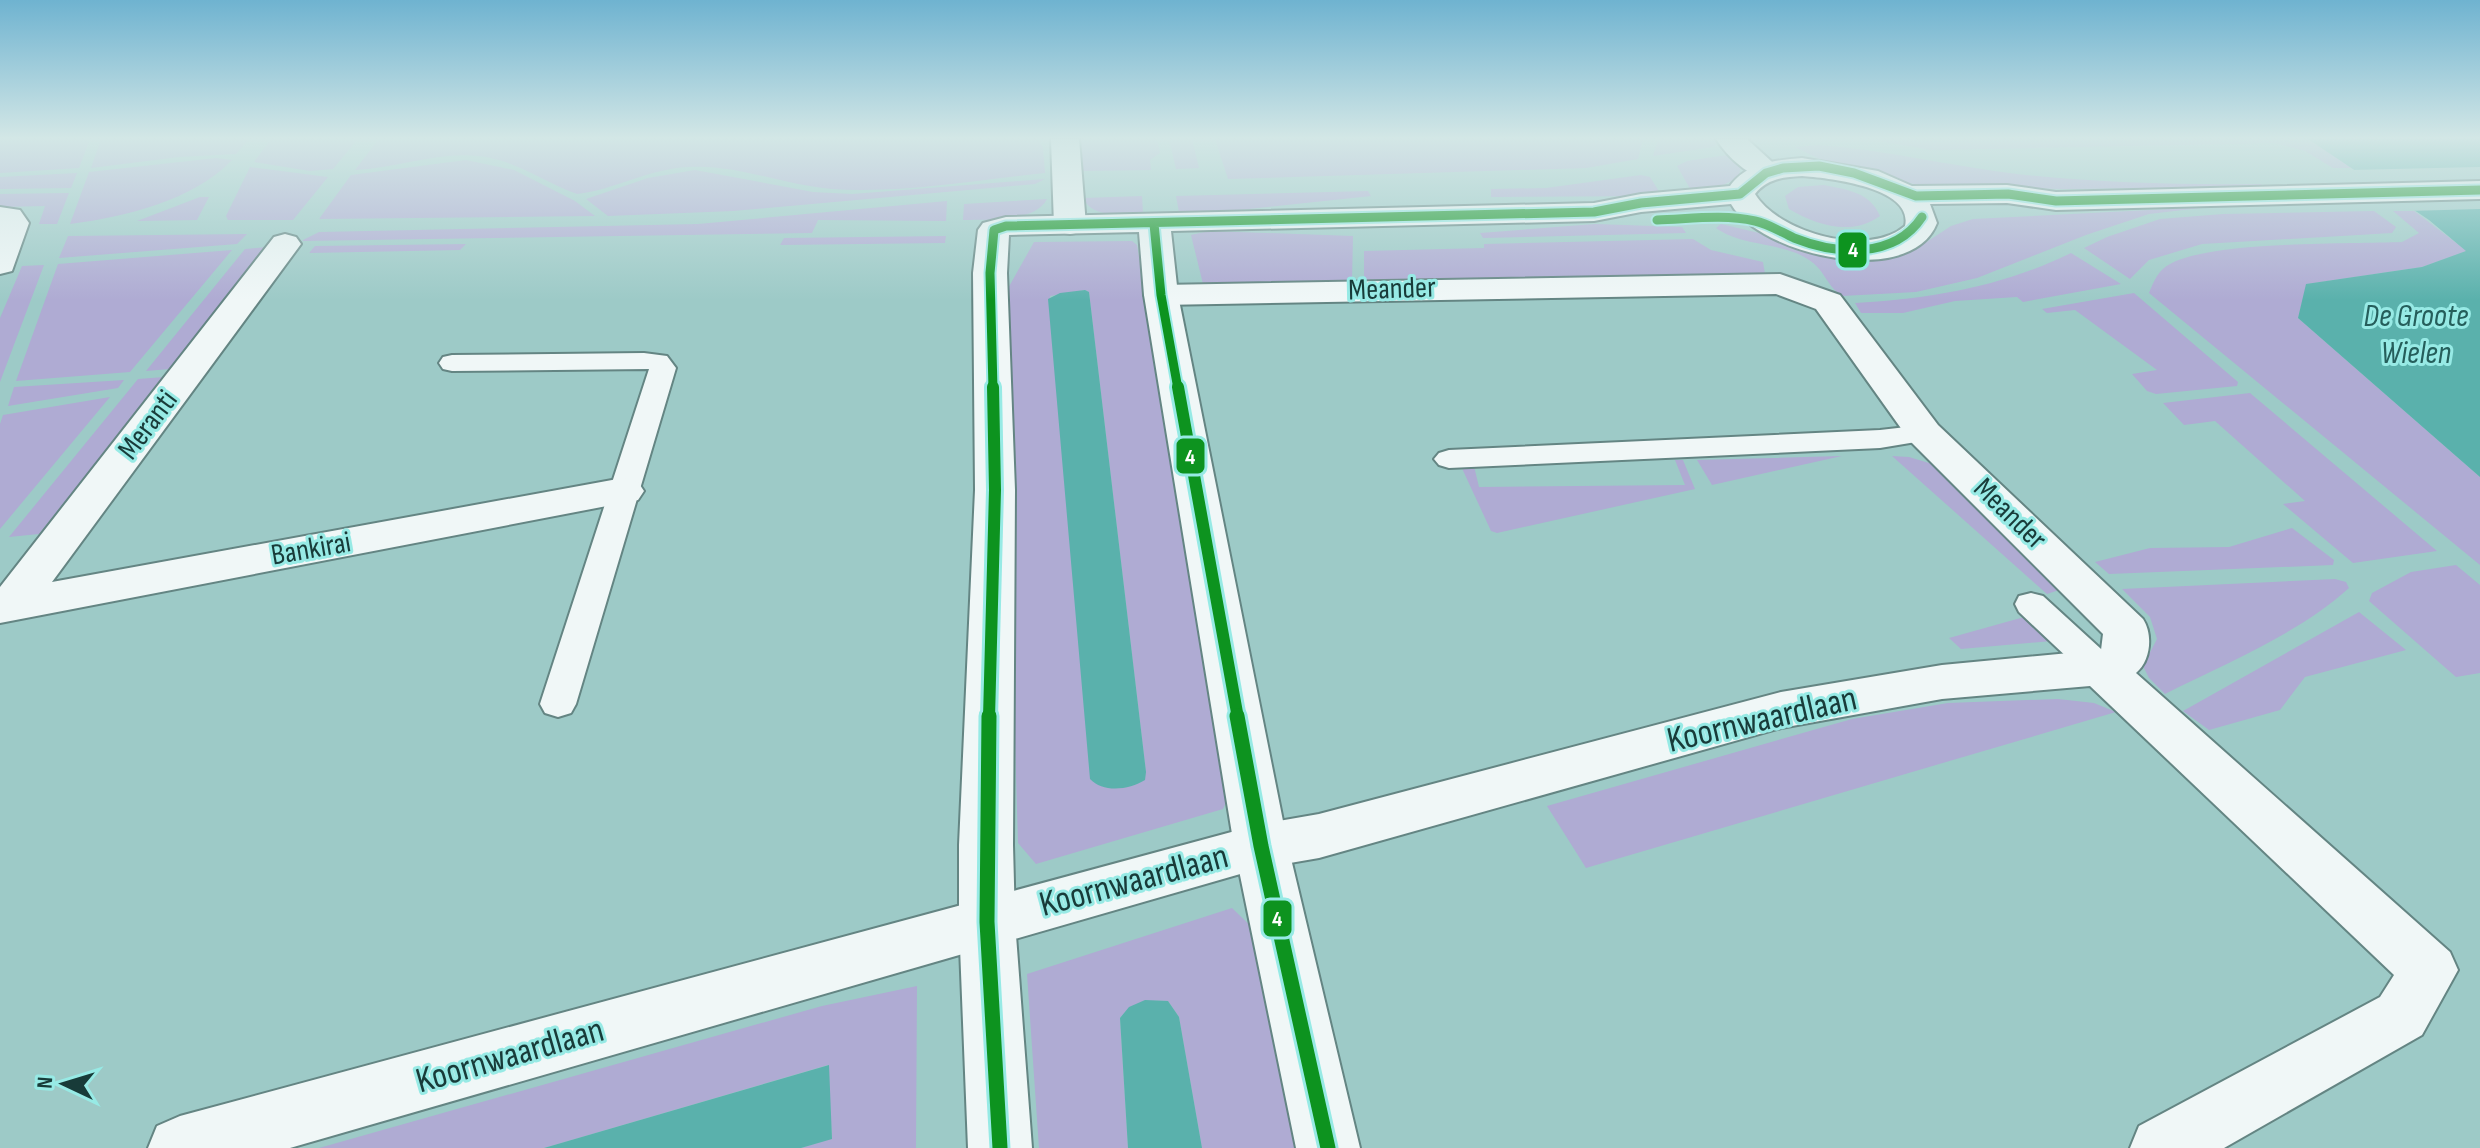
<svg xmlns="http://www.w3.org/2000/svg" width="2480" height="1148" font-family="'Sofia Sans Condensed',sans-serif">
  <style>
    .green { fill: #afabd3; fill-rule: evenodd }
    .water { fill: #5ab1ac }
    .pier { fill: #9dcac7 }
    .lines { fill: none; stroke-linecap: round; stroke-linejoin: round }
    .service-casing { stroke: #648583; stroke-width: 4 }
    .minor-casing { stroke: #648583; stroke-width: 4 }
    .tertiary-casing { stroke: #648583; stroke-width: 4 }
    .service { fill: #f0f7f7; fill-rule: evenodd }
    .minor { fill: #f0f7f7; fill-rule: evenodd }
    .tertiary { fill: #f0f7f7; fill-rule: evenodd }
    .bus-1-far2-casing { stroke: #97eae5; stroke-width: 13 }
    .bus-1-far1-casing { stroke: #97eae5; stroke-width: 18 }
    .bus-1-casing { stroke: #97eae5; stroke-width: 21 }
    .bus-1-far2 { stroke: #0d931f; stroke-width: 9 }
    .bus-1-far1 { stroke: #0d931f; stroke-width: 12 }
    .bus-1 { stroke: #0d931f; stroke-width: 15 }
    .labels { text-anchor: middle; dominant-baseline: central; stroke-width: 6; stroke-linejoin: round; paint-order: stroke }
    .street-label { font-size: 30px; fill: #183b39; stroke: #97eae5 }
    .water-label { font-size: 32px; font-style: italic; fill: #255e5b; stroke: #97eae5 }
    .near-street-label { font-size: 36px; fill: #183b39; stroke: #97eae5 }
    .line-badge { stroke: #97eae5; stroke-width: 3 }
    .badge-label { font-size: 22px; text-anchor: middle; font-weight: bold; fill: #fff }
  </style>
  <rect width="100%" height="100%" fill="#9dcac7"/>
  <path class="green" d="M 0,139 L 90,139 L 79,168 L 0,173 Z
    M 101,139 L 249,139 L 236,154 L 179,157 L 91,168 Z
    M 271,139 L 357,140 L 333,169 L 310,171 L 254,162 Z
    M 1037,139 L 1043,147 L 1045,173 C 979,180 898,194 832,189 C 784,185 737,164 688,167 C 648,169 614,190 577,194 C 547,183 523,165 491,158 C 447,148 399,168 355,170 L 378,140 Z
    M 1081,139 L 1157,139 L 1160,153 L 1150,160 L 1151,170 L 1081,171 L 1077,143 Z
    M 1169,139 L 1192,139 L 1199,168 L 1176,169 Z
    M 1215,139 L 1643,139 L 1638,159 L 1586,168 L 1228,179 Z
    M 1658,139 L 1719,139 L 1721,141 L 1713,147 L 1653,156 Z
    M 1869,139 L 2308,139 L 2354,168 L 2333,168 L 2305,151 L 2275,143 L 1931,150 Z
    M 1819,145 C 1886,150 1951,166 2017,174 C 2099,183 2179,185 2261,184 L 2264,187 L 2063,189 L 1922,186 L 1826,162 L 1795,147 Z
    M 1733,154 L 1741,163 L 1739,177 L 1711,191 L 1692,192 L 1677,166 L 1687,161 Z
    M 216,158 L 232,160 C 193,201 124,217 70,224 L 89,172 Z
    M 466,160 L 514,170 L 575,201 L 595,216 L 319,219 L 351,175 Z
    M 250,167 L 328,177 L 293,220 L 228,220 L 226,216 Z
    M 695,170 L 813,192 L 852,194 L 1045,179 L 1035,184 L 733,211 L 608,216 L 586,199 L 648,178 Z
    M 77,173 L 71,188 L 0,189 L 0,177 Z
    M 1641,175 L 1650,177 L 1662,196 L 1491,197 L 1491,189 L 1546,188 Z
    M 1824,185 C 1848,190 1870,192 1880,216 C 1852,236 1818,226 1789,209 L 1785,196 L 1798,187 Z
    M 1368,191 L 1371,196 L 1220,212 L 1179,212 L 1176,196 Z
    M 69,193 L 57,224 L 39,224 L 45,206 L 0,207 L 0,194 Z
    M 1142,196 L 1143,213 C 1122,213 1094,220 1083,198 Z
    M 200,197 L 209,197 L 197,220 L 137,221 Z
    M 1047,199 C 1035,223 986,219 963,220 L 964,204 Z
    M 947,201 L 946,221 L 818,220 L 812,233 L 301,241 L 319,232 L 698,224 Z
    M 2209,207 L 2149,214 L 2086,235 L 1977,278 L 1916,292 L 1842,296 C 1822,282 1827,266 1796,253 C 1769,242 1740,245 1716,228 L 1721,224 L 1776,237 L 1890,253 L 1919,247 L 1951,226 L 1973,219 Z
    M 2374,211 L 2396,227 L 2392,233 L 2202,244 L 2149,260 L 2130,279 L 2084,248 L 2107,237 L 2160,219 L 2223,214 Z
    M 2393,211 L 2414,211 L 2467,251 L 2422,267 L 2307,284 L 2298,318 L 2480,477 L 2480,565 L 2149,293 C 2154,281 2158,270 2170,264 C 2211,241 2350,244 2402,242 L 2419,233 Z
    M 1595,224 L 1682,227 L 1686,233 L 1483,238 L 1480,233 Z
    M 1209,231 L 1353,236 L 1352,281 L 1203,284 L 1191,235 Z
    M 247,234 L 237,244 L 59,258 L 68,236 Z
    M 946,236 L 945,243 L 780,245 L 784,238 Z
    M 1693,239 L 1711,250 L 1763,262 L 1765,274 L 1364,281 L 1364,251 L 1484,248 L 1484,244 Z
    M 1132,241 L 1137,245 L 1234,783 L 1223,809 L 1036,864 L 1018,843 L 1002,299 L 1034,242 ZM 1085,290 L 1089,292 L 1146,772 L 1050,296 Z
    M 466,244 L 460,250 L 309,253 L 315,246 Z
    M 267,247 L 170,369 L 146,371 L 245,249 Z
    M 232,250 L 130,372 L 16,381 L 58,264 Z
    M 2071,253 L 2121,284 L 2023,302 L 2017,297 L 1955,301 L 1903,313 L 1861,313 L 1855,303 C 1930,299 2004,286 2071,253 Z
    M 44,265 L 0,382 L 0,318 L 22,266 Z
    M 2134,293 L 2238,382 L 2237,386 L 2156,394 L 2147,391 L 2132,374 L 2157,370 L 2075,310 L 2047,313 L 2042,309 Z
    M 164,377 L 39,534 L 9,537 L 138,379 Z
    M 124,380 L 118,388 L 8,406 L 14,387 Z
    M 2250,393 L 2437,551 L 2353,563 L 2283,504 L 2305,501 L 2215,421 L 2184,425 L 2163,403 Z
    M 110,397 L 0,529 L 0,424 L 3,415 Z
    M 1842,456 L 1712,485 L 1697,460 Z
    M 1892,456 L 1909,457 L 1939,466 L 2065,588 L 2047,594 Z
    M 1675,460 L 1683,460 L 1695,489 L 1497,533 L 1491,531 L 1460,464 L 1473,462 L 1479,487 L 1685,485 Z
    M 2292,528 L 2334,560 L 2333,565 L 2109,574 L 2095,562 L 2150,548 L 2229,547 Z
    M 2456,565 L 2480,585 L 2480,673 L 2456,677 L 2369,601 L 2372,593 L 2411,572 Z
    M 2335,579 L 2346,582 L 2349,588 C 2297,635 2226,663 2165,694 L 2149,678 L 2143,666 L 2157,639 L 2150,617 L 2122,589 Z
    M 2359,612 L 2406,650 L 2305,677 L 2280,710 L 2209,730 L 2183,711 Z
    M 2035,614 L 2063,640 L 1961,649 L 1949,638 Z
    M 2058,699 L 2094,703 L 2116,712 L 1586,868 L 1547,806 L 1852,719 L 1948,703 Z
    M 1232,908 L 1258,933 L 1305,1148 L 1202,1148 L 1179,1017 L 1168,1001 C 1147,1000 1134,1001 1120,1018 L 1128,1148 L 1039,1148 L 1027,974 Z
    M 917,986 L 916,1148 L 801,1148 L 832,1138 L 828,1065 L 544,1148 L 319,1148 L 822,1006 Z"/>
  <path class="water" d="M 2308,139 L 2480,139 L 2480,477 L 2298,318 L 2306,284 L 2422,267 L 2466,251 L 2429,220 Z
    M 1085,290 L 1089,292 L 1146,772 L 1145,780 C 1129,790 1103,793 1090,779 L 1048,299 L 1060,293 Z
    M 1145,1000 L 1168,1001 L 1179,1017 L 1202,1148 L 1128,1148 L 1120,1018 L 1129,1007 Z
    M 829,1065 L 832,1139 L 801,1148 L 544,1148 Z"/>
  <path class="pier" d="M 2480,167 L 2480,209 L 2408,211 L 2349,170 Z"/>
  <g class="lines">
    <g class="service-casing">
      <path id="service" d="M 644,353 L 667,356 L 676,368 L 576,704 L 571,713 L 558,717 L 545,713 L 540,704 L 649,369 L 452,371 L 443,369 L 439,363 L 443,357 L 452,355 Z
        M 1924,425 L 1934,427 L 1938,433 L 1934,439 L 1880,448 L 1449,468 L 1439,465 L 1434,459 L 1439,453 L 1449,450 L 1880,430 Z
        M 2031,593 L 2043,596 L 2112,659 L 2117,668 L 2112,677 L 2100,680 L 2088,677 L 2019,612 L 2015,604 L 2019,596 Z"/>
    </g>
    <g class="minor-casing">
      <path id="minor" d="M 1051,139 L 1079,139 L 1086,225 L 1081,232 L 1070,234 L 1059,232 L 1054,225 Z
        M 1716,139 L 1747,139 L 1783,172 L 1778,178 C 1755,184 1728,158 1716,139 Z
        M 0,207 L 20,210 L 29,223 L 12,271 L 0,274 Z
        M 285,234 L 296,237 L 301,244 L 52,582 L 623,478 L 638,482 L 644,491 L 638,500 L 0,623 L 0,587 L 274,237 Z
        M 1780,274 L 1840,295 L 1938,425 L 2143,619 C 2153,634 2151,661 2136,673 L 2450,952 L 2458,970 L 2422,1035 L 2224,1148 L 2130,1148 L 2139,1126 L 2380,997 L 2394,975 L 2090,686 L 1942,699 L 1781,728 L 1319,858 L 1261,868 L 290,1148 L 148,1148 L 157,1126 L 180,1116 L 1261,824 L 1319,814 L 1781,692 L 1942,665 L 2101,650 L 2103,634 L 1910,441 L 1816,309 L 1776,294 L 1161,305 L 1149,302 L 1144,295 L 1149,288 L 1161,285 Z"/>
    </g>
    <g class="tertiary-casing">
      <path id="tertiary" d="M 1802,158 L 1878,171 L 1912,186 L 2007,185 L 2056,192 L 2480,181 L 2480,199 L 2056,210 L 2007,203 L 1930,204 L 1937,223 C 1911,290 1760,255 1731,204 L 1641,212 L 1594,221 L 1171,231 L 1178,295 L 1288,846 L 1360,1148 L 1296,1148 L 1234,846 L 1144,295 L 1139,232 L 1009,235 L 1007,273 L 1015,490 L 1013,845 L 1015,922 L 1032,1148 L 968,1148 L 959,922 L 959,845 L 975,490 L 973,273 L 978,230 L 983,223 L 1006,217 L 1594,203 L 1641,194 L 1730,186 C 1746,163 1776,160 1802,158 ZM 1802,176 C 1828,178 1914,187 1905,226 C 1868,258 1779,233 1755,194 C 1767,179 1783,177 1802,176 Z"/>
    </g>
    <use href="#service" class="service"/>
    <use href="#minor" class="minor"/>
    <use href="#tertiary" class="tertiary"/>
    <g class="bus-1-far2-casing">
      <path id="bus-1-far2" d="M 1740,194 L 1766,173 L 1783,168 L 1819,166 L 1854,173 L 1916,196 L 2008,194 L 2056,201 L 2480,190
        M 1657,220 C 1690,219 1723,214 1755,221 C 1769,224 1781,232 1794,238 C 1837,255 1894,259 1922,217
        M 1154,224 L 1161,295 L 1178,389
        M 993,389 L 990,273 L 994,230 L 1006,226 L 1594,212 L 1641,203 L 1740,194"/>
    </g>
    <g class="bus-1-far1-casing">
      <path id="bus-1-far1" d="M 1178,387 L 1238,718
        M 989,718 L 995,490 L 993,387"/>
    </g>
    <g class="bus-1-casing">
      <path id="bus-1" d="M 989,716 L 987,922 L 1000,1148
        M 1237,716 L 1261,846 L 1328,1148"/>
    </g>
    <use href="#bus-1-far2" class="bus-1-far2"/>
    <use href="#bus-1-far1" class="bus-1-far1"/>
    <use href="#bus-1" class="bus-1"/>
  </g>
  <linearGradient id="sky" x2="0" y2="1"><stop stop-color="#6fb3d0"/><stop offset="0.46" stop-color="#d3e7e6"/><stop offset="1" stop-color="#d3e7e6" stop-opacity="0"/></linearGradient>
  <rect width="2480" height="300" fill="url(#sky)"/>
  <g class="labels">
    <g class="street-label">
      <text transform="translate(1392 289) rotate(-2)">Meander</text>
      <text transform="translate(148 425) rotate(-53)">Meranti</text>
      <text transform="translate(2010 514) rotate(44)">Meander</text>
      <text transform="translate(311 549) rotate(-10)">Bankirai</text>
    </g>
    <g class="water-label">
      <text x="2416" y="316">De Groote<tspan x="2416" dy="37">Wielen</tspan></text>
    </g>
    <g class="near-street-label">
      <text transform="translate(1762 720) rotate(-13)">Koornwaardlaan</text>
      <text transform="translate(1134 881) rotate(-15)">Koornwaardlaan</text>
      <text transform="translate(510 1056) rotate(-16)">Koornwaardlaan</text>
    </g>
  </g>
  <g class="line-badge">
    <rect x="1837" y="231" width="31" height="38" rx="8" fill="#0d931f"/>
    <rect x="1175" y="437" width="31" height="38" rx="8" fill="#0d931f"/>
    <rect x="1262" y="899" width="31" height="39" rx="8" fill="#0d931f"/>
  </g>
  <g class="badge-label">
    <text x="1853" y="257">4</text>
    <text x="1190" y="464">4</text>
    <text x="1277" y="926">4</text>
  </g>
  <g transform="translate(64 1084) rotate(274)" stroke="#97eae5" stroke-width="6" paint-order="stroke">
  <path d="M0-6L14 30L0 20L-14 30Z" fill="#183b39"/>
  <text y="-12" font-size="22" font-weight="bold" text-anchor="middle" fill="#183b39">N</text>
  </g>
</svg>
